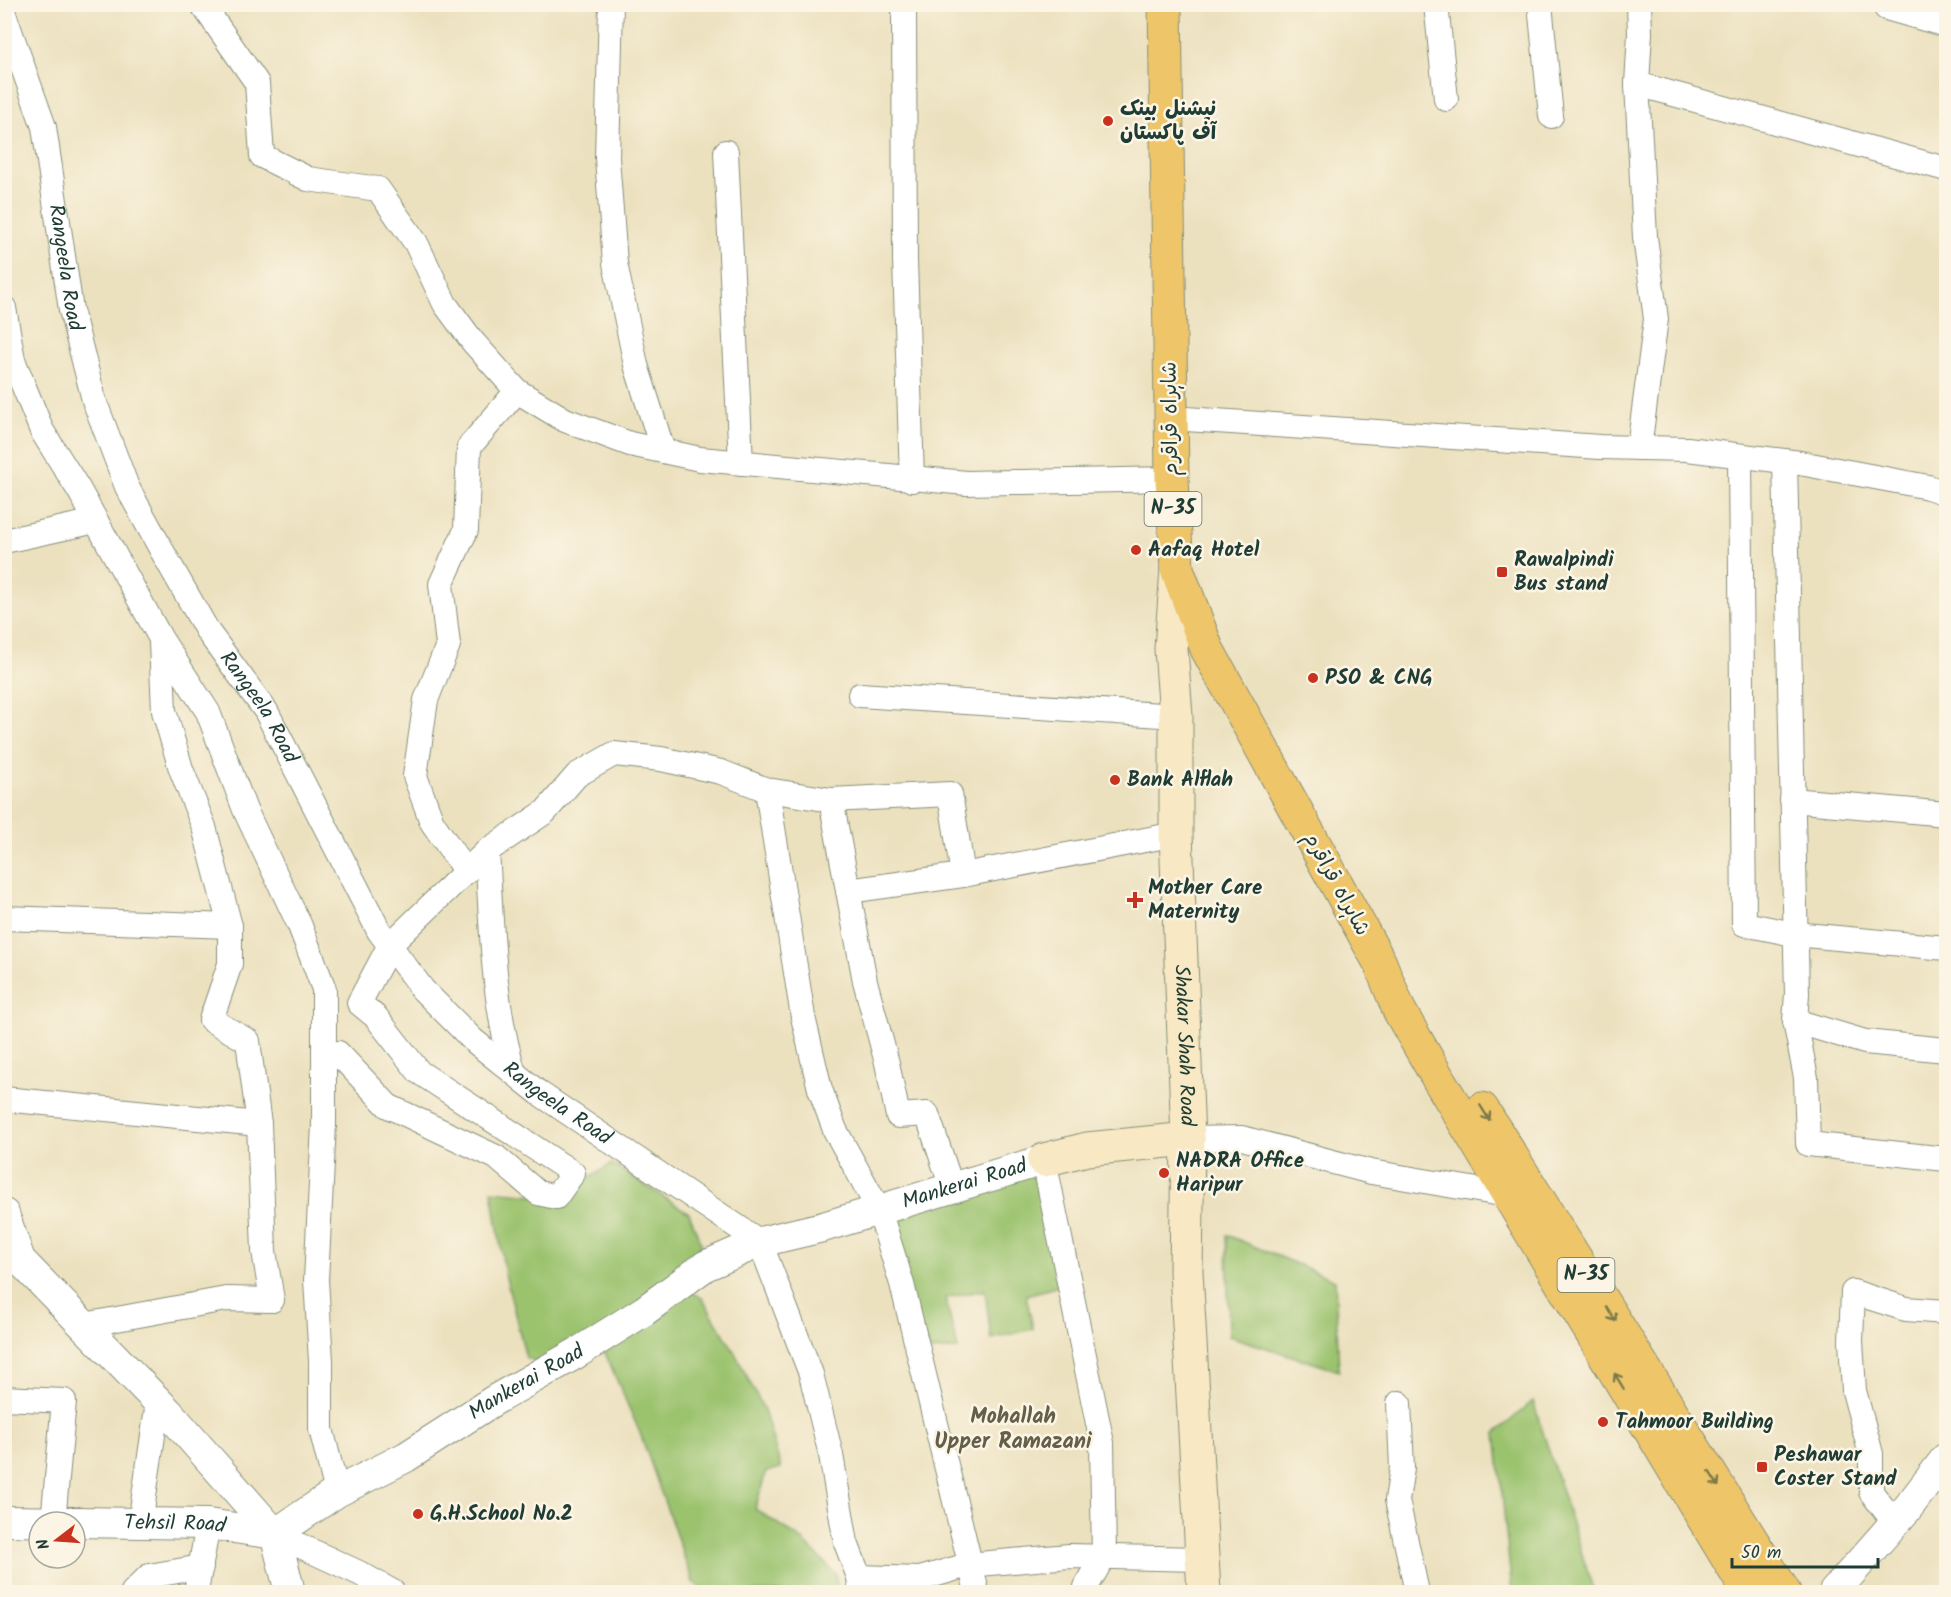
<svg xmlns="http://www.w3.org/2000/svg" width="1951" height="1597" font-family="Kalam,'Playpen Sans Arabic',sans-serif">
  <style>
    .green { fill: #9bc36e; stroke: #5d8051; stroke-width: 1.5 }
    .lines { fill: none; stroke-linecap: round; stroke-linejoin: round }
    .minor-casing { stroke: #868f7a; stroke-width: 26 }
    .tertiary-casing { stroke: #868f7a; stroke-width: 32 }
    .secondary-casing { stroke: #868f7a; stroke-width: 35 }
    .trunk-casing { stroke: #868f7a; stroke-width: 35 }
    .minor { stroke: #fff; stroke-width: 24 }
    .tertiary { stroke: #fff; stroke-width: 30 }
    .secondary { stroke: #f8e8c3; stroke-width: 33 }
    .trunk { stroke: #eec569; stroke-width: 33 }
    .oneway { stroke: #7c7a4c }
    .poi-dot { fill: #c8321e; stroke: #fcf5e5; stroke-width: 2 }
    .labels { text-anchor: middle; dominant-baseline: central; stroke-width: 5; stroke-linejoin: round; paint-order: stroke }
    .shield { fill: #fcf5e5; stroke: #617469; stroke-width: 1.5 }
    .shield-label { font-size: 20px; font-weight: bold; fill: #1f3d34 }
    .poi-label { font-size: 21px; font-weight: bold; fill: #1f3d34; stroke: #fcf5e5; text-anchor: start }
    .street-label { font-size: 21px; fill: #1f3d34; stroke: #fcf5e5 }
    .neighbourhood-label { font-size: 22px; font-weight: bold; fill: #645f48; stroke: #fcf5e5 }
  </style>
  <rect width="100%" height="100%" fill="#fcf5e5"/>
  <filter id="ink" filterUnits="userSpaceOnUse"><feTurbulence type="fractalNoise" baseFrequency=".0167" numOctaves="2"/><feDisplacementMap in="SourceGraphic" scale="12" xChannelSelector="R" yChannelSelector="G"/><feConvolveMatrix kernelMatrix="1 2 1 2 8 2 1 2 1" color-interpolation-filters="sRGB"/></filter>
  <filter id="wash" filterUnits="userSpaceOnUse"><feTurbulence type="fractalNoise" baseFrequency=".008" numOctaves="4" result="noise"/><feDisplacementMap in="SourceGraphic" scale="24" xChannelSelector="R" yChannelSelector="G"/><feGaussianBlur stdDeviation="1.35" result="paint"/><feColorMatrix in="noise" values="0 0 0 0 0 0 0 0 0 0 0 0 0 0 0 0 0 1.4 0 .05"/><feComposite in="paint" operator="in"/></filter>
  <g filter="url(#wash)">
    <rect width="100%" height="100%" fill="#ece1bf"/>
    <path class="green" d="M 612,1164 L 689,1213 L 708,1261 L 679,1285 L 702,1298 L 733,1349 L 764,1410 L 781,1468 L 766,1472 L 755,1509 L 801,1539 L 836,1574 L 837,1592 L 707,1592 L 693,1582 L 640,1433 L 599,1339 L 553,1367 L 526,1358 L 505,1274 L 492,1191 L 556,1197 Z
      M 1029,1164 L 1070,1283 L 1026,1295 L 1033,1329 L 991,1339 L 985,1290 L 945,1298 L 958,1349 L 917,1352 L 879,1210 Z
      M 1227,1235 L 1335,1280 L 1339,1371 L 1229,1336 Z
      M 1533,1401 L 1594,1592 L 1512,1592 L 1496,1433 Z"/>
  </g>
  <g filter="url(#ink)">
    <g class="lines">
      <g class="minor-casing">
        <g id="minor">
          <path d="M 202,4 L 257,83 L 262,156 L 308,179 L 378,189 L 416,243 L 445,304 L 473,342 L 517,391 L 469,447 L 466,530 L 441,584 L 448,645 L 426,700 L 415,776 L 432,822 L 466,872"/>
          <path d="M 611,4 L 607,158 L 615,263 L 636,365 L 663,451"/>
          <path d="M 904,4 L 905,260 L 912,480"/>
          <path d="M 1436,4 L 1446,99"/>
          <path d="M 1540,4 L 1551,116"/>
          <path d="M 1639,4 L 1640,33 L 1637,84 L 1645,237 L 1656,319 L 1639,448"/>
          <path d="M 1887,4 L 1886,8 L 1946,25"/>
          <path id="s1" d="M 4,14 L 44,127 L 71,310 L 94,400 L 127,487 L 166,558 L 208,632 L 266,711 L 379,931 L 423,990 L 473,1040 L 539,1093 L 760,1242 L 811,1374 L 831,1455 L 846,1543 L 859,1577 L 871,1592"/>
          <path d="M 1637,84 L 1946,169"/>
          <path d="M 726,152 L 741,463"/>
          <path d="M 4,308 L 13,360 L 42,431 L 79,490 L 161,639 L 208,712 L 245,810 L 300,926 L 324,989 L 324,1125 L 316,1280 L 321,1361 L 321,1429 L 337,1492"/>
          <path d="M 517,391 L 565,420 L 630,444 L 700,459 L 967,483 L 1172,479"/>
          <path d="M 1171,418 L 1600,447 L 1687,449 L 1800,463 L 1928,487 L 1946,493"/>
          <path d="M 1740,456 L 1744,924 L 1794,934 L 1946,948"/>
          <path d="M 1785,461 L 1797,994 L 1795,1021 L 1806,1078 L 1808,1144 L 1946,1159"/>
          <path d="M 4,541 L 96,521"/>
          <path d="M 860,695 L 1176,716"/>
          <path d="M 767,790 L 803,1017 L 820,1089 L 835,1130 L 879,1210 L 902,1284 L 977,1592"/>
          <path d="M 831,800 L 865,981 L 887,1063 L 898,1116 L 927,1114 L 952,1188"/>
          <path d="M 1792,800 L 1946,814"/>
          <path d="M 487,851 C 492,927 492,1001 514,1073"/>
          <path d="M 848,891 L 963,875 L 1176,834"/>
          <path d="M 4,918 L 230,926 L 204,827 L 181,769 L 164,711 L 161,642"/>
          <path d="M 1795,1021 L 1865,1042 L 1946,1050"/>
          <path d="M 338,1053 L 388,1106 L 496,1157 L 538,1193 L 556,1197 L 573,1173 L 419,1072 L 376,1017 L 359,1003 L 390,945 L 487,851 L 545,812 L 577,775 L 614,754 L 661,759 L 721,772 L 767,790 L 831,800 L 950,794 L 963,875"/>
          <path d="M 4,1099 L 259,1124 L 248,1041 L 211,1020 L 230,964 L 230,926"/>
          <path d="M 1188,1139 L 1242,1138 L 1371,1172 L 1507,1195"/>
          <path d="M 1044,1160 L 1102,1443 L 1104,1556 L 1086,1587 L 1087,1592"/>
          <path d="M 84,1325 L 226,1299 L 272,1300 L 264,1251 L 259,1124"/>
          <path d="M 4,1398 L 64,1401 L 53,1522"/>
          <path d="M 1399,1403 L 1402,1468 L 1397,1500 L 1417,1592"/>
          <path d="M 140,1523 L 158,1402"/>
          <path d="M 1895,1523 L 1871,1492 L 1871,1454 L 1854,1391 L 1851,1341 L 1853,1292 L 1906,1309 L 1946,1312"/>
          <path d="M 275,1534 L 359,1573 L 393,1592"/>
          <path d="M 860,1587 L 859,1577 L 920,1579 L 968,1565 L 1069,1556 L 1200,1559"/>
          <path d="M 133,1592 L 149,1576 L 201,1567"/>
          <path d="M 196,1592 L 208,1524"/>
        </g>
      </g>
      <g class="tertiary-casing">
        <g id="tertiary">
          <path d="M 4,1214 L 20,1260 L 169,1413 L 275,1534 L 290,1592"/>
          <path d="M 4,1521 L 74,1522"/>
          <path id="s2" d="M 75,1522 L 208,1524 L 275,1534"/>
          <path id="s3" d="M 275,1534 L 337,1492 L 406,1457 L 493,1401 L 577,1353 L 644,1311 L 705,1266 L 760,1242 L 823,1227 L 1044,1160"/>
          <path d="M 1834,1592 L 1906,1510 L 1946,1458"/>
        </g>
      </g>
      <g class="secondary-casing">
        <g id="secondary">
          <path id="s4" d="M 1177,569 L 1171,649 L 1176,716 L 1176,834 L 1188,1139 L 1186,1271 L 1204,1592"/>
          <path d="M 1044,1160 L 1087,1149 L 1188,1139"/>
        </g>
      </g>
      <g class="trunk-casing">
        <path id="trunk" d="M 1165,4 L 1172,479 L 1177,569 L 1207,649 L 1380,963 L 1399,1010 L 1439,1080 L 1748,1592
          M 1482,1109 L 1784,1592"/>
      </g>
      <use href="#minor" class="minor"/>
      <use href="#tertiary" class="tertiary"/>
      <use href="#secondary" class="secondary"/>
      <use href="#trunk" class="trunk"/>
    </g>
    <defs><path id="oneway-shaft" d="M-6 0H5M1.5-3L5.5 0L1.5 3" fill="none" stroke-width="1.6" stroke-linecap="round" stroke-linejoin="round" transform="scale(1.5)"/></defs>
    <g class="oneway">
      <use href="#oneway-shaft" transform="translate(1485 1113) rotate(58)"/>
      <use href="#oneway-shaft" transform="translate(1611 1314) rotate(58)"/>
      <use href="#oneway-shaft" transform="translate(1619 1381) rotate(-121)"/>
      <use href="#oneway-shaft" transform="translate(1714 1479) rotate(58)"/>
    </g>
  </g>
  <g class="poi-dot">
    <circle cx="1108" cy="121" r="6"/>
    <circle cx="1136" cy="550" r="6"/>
    <rect x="1496" y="566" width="12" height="12" rx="3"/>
    <circle cx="1313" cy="678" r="6"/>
    <circle cx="1115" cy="780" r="6"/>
    <path d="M1132 891h6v6h6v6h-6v6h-6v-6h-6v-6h6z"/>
    <circle cx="1164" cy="1173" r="6"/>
    <circle cx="1603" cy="1422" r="6"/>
    <rect x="1756" y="1461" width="12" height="12" rx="3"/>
    <circle cx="418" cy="1514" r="6"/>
  </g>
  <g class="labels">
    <g class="shield">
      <rect x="1144.5" y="492" width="57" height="34" rx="4.5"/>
      <rect x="1557.5" y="1258" width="57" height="34" rx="4.5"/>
    </g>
    <g class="shield-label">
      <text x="1173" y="509">N-35</text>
      <text x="1586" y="1275">N-35</text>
    </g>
    <g class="poi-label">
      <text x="1120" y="109">نیشنل بینک<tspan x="1120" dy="24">آف پاکستان</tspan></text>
      <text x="1148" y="550">Aafaq Hotel</text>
      <text x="1514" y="560">Rawalpindi<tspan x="1514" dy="24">Bus stand</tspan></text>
      <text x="1325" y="678">PSO &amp; CNG</text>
      <text x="1127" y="780">Bank Alflah</text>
      <text x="1148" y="888">Mother Care<tspan x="1148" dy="24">Maternity</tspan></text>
      <text x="1176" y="1161">NADRA Office<tspan x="1176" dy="24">Haripur</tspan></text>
      <text x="1615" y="1422">Tahmoor Building</text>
      <text x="1774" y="1455">Peshawar<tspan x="1774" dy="24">Coster Stand</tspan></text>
      <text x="430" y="1514">G.H.School No.2</text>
    </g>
    <g class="street-label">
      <text stroke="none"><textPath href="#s1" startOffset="262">Rangeela Road</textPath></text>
      <text transform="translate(1171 419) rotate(-91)">شاہراہ قراقرم</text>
      <text stroke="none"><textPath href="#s1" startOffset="748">Rangeela Road</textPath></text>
      <text transform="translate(1336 884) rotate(61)">شاہراہ قراقرم</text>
      <text stroke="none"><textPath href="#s4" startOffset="477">Shakar Shah Road</textPath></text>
      <text stroke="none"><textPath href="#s1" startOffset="1252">Rangeela Road</textPath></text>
      <text stroke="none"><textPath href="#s3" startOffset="780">Mankerai Road</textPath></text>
      <text stroke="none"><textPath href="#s3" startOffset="294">Mankerai Road</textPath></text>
      <text stroke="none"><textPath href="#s2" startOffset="100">Tehsil Road</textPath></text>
    </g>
    <g class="neighbourhood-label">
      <text x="1013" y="1417">Mohallah<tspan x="1013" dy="25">Upper Ramazani</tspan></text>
    </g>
  </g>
  <rect width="1951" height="1597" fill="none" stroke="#fcf5e5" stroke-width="24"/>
  <g transform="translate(57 1540) rotate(253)"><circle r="28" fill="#fcf5e5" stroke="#a4ab9e" stroke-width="1.5"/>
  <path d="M0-4.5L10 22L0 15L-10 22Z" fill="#c8321e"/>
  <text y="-9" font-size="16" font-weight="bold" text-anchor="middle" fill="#1f3d34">N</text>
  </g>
  <path d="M1732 1558v9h146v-9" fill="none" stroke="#1f3d34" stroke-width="3"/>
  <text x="1741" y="1558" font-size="18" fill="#1f3d34" stroke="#fcf5e5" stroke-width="4.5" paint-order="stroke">50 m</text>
</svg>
